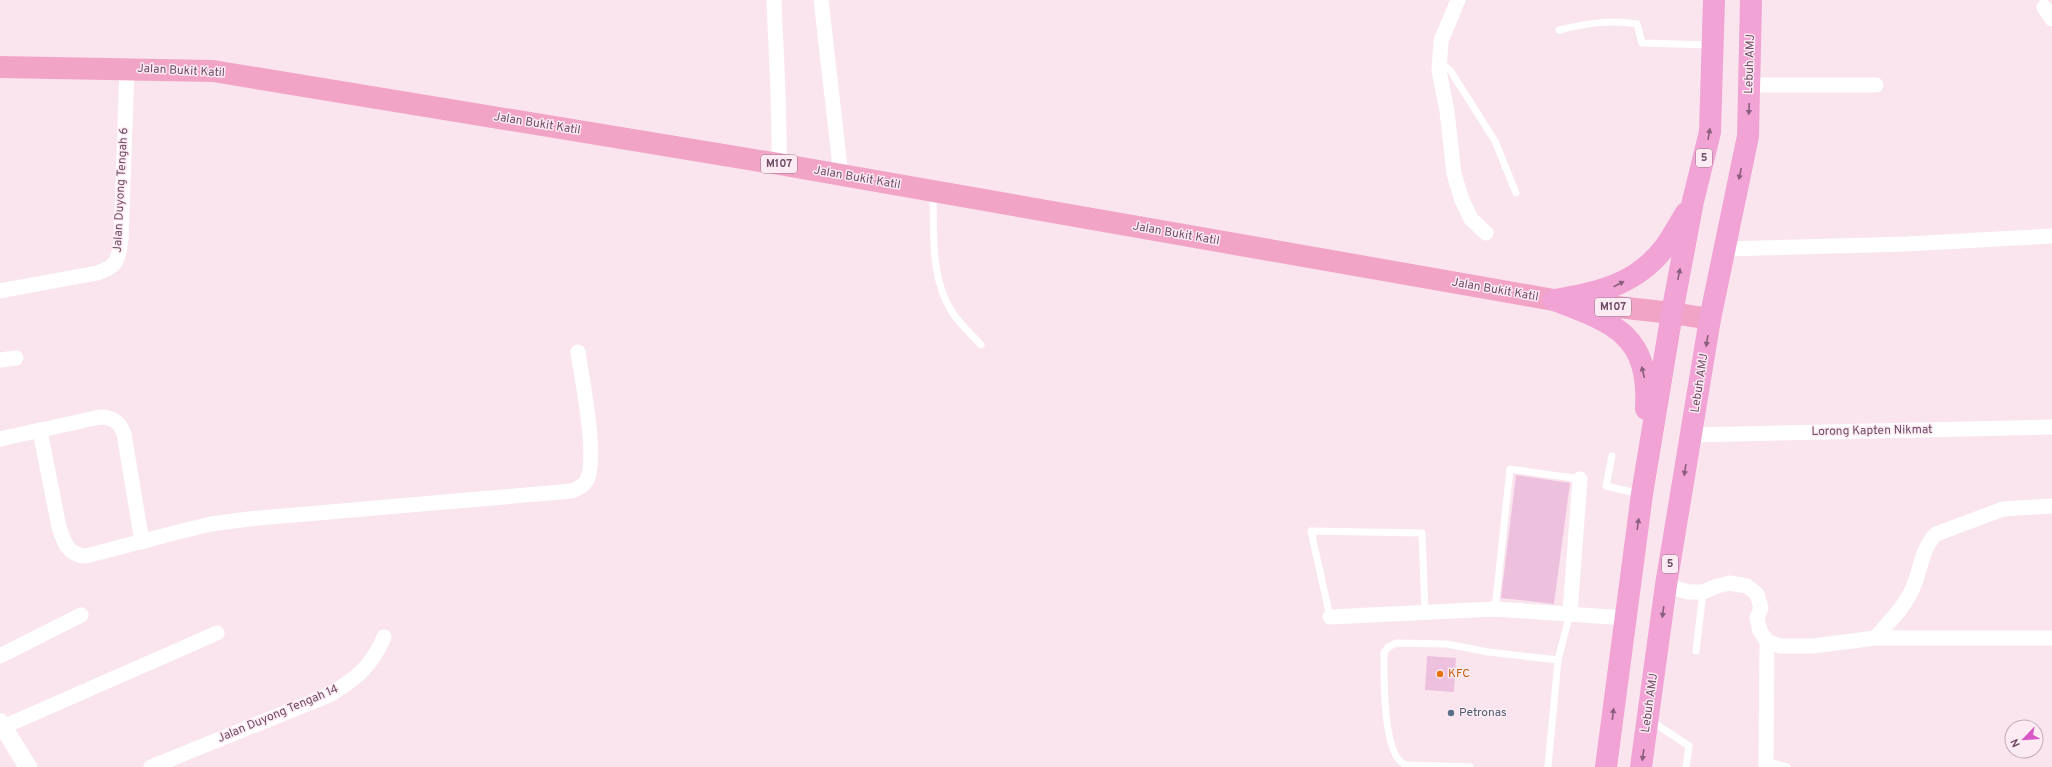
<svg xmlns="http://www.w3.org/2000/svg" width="2052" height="767" font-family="Overpass,sans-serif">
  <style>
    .building { fill: #edc0de }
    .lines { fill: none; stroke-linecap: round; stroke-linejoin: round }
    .service { stroke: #fff; stroke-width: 7 }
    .minor { stroke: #fff; stroke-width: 15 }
    .tertiary { stroke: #fff; stroke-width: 18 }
    .primary { stroke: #f2a4c7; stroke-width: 22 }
    .trunk { stroke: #f0a3d4; stroke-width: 22 }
    .oneway { fill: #8a5e7c }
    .food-dot { fill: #e8710a; stroke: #fdebf3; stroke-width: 1.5 }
    .service-dot { fill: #5c6f8a; stroke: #fdebf3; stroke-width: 1.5 }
    .labels { text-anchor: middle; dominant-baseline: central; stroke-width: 3; stroke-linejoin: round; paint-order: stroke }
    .shield { fill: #fdebf3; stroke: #9a7c90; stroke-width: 1 }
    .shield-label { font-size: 11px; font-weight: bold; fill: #704d66 }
    .street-label { font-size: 12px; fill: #704d66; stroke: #fdebf3 }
    .food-label { font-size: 12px; fill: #c56008; stroke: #fdebf3; text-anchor: start }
    .service-label { font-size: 12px; fill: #4e5e75; stroke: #fdebf3; text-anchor: start }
  </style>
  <rect width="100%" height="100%" fill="#fae5ef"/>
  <path class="building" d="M 1516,475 L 1570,483 L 1554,604 L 1501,598 Z
    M 1427,656 L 1456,658 L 1454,692 L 1425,690 Z"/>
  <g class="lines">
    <path class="service" d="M 1559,30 C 1584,24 1610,19 1637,24 L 1642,43 L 1711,45
      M 1440,63 L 1450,70 L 1495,141 L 1516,193
      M 933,193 C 934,232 930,278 952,312 C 960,324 971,334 981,345
      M 1612,456 L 1606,486 L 1640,494
      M 1495,609 L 1510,469 L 1580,479
      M 1330,617 L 1311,531 L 1422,533 L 1425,612
      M 1696,651 L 1703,592
      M 1651,721 L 1689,746 L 1686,767
      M 1765,761 L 1787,767
      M 1470,767 L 1407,765 C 1382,760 1384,674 1384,653 L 1388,647 L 1396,643 L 1447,644 L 1488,652 L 1558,660
      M 1548,767 L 1558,660 L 1570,613"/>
    <path class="minor" d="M 774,0 C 776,55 780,109 779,164
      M 821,0 L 841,175
      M 1458,0 L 1441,41 L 1439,71 L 1447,111 L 1454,174 L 1462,200 L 1471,219 L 1486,233
      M 2044,7 L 2052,19
      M 1750,85 L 1876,85
      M 1725,249 L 1907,244 L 2052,236
      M 0,291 L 97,273 C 117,267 119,259 121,239 L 127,69
      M 0,360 L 16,358
      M 40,431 L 59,527 C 64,543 68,555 86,556 L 174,533 L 211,524 L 249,519 L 572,491 C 578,488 584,486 587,480 C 598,457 582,380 578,352
      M 1691,435 L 2052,427
      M 0,439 L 100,417 C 113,417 120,422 124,434 L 142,542
      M 1666,585 L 1688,592 L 1703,592 L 1717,586 L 1730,583 L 1747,586 L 1757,594 L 1761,608 L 1757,618 L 1760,631 L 1767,641 L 1780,646 L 1813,646 L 1875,638 L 2052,638
      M 1570,613 L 1580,479
      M 1330,617 L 1495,609 L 1626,618
      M 1875,638 C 1889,622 1906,606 1914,585 C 1921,568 1922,548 1936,534 L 2003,509 L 2052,506
      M 0,656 L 81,615
      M 3,727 L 217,633
      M 151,767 L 329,695 C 356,679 372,666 384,637
      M 1766,767 L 1767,641"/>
    <path class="tertiary" d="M 0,722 L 28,767"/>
    <path class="primary" d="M 0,67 L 213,71 L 779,164 L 1554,300 L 1672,313 L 1710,319"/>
    <path class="trunk" d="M 1554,300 C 1615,323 1650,335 1646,409
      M 1555,300 C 1599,293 1637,284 1665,247 C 1673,236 1679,224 1686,213
      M 1606,767 L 1642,494 L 1672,313 L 1693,201 L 1710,132 L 1714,0
      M 1641,767 L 1666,585 L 1710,319 L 1748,136 L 1751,0"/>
  </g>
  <defs><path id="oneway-solid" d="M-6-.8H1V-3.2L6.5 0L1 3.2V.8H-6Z"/></defs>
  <g class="oneway">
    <use href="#oneway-solid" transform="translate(1749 109) rotate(92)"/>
    <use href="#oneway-solid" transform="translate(1709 134) rotate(-80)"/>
    <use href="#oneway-solid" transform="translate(1740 174) rotate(102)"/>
    <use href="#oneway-solid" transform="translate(1679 274) rotate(-79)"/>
    <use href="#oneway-solid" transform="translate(1619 284) rotate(-28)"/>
    <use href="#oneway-solid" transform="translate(1707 341) rotate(99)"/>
    <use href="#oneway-solid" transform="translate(1643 372) rotate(-104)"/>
    <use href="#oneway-solid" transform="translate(1685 470) rotate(99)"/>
    <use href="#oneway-solid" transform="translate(1638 524) rotate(-82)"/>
    <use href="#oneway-solid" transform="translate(1663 612) rotate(98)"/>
    <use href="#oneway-solid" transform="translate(1613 714) rotate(-83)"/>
    <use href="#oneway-solid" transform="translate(1643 755) rotate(98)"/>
  </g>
  <circle class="food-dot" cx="1440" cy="674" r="4"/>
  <circle class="service-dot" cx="1451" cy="713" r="4"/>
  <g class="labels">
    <g class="shield">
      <rect x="1696" y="149" width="16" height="18" rx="3"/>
      <rect x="761" y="155" width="36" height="18" rx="3"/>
      <rect x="1595" y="298" width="36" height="18" rx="3"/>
      <rect x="1662" y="555" width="16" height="18" rx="3"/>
    </g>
    <g class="shield-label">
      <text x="1704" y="158">5</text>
      <text x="779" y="164">M107</text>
      <text x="1613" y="307">M107</text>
      <text x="1670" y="564">5</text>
    </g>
    <g class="street-label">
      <text transform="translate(1750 64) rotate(-88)">Lebuh AMJ</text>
      <text transform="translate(181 71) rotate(3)">Jalan Bukit Katil</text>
      <text transform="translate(537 124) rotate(9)">Jalan Bukit Katil</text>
      <text transform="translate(857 178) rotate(10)">Jalan Bukit Katil</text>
      <text transform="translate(121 190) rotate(-87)">Jalan Duyong Tengah 6</text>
      <text transform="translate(1176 234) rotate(10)">Jalan Bukit Katil</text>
      <text transform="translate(1495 290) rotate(10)">Jalan Bukit Katil</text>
      <text transform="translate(1700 383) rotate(-81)">Lebuh AMJ</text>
      <text transform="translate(1872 431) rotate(-1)">Lorong Kapten Nikmat</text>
      <text transform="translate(1650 703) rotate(-82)">Lebuh AMJ</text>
      <text transform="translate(278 714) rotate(-23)">Jalan Duyong Tengah 14</text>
    </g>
    <g class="food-label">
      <text x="1448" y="674">KFC</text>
    </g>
    <g class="service-label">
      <text x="1459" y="713">Petronas</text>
    </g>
  </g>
  <g transform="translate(2024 739) rotate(245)"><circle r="19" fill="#fdebf3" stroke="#c5acbb"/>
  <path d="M0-3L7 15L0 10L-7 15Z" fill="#d856c5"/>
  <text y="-6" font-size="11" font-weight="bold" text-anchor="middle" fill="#704d66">N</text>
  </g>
</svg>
